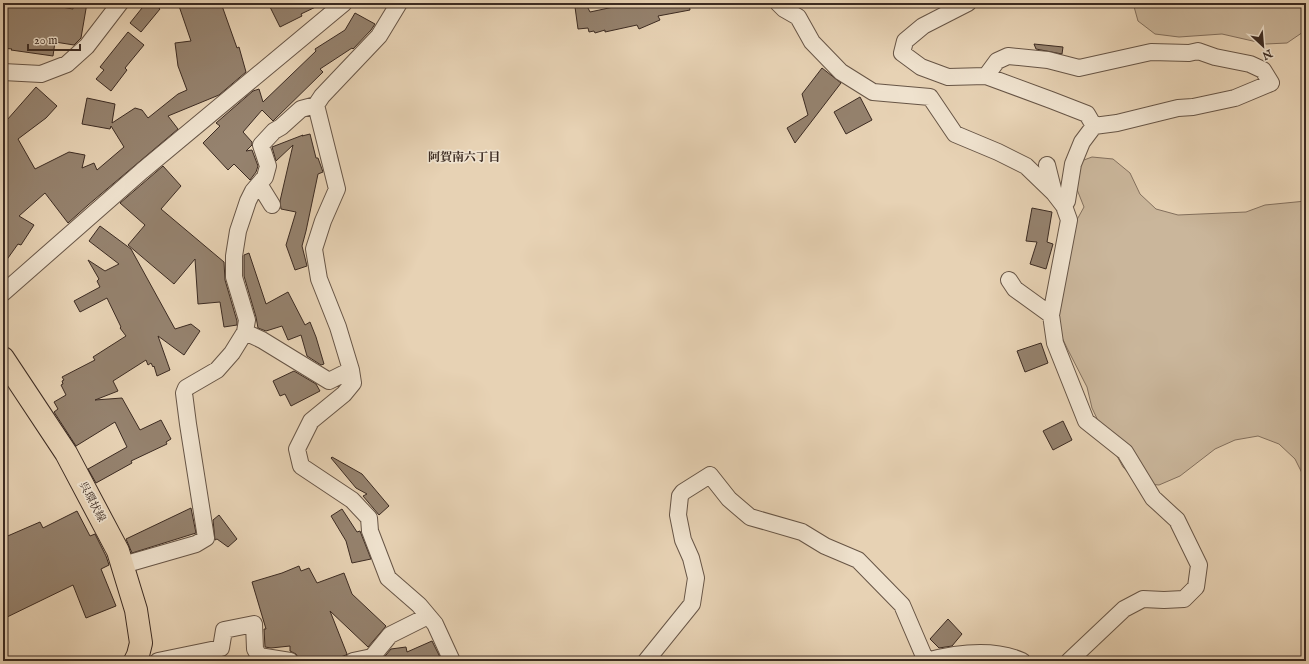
<svg xmlns="http://www.w3.org/2000/svg" width="1309" height="664" font-family="'IM FELL English','Noto Serif JP',serif">
  <style>
    .green { fill: #cab69b; stroke: #83705e }
    .building { fill: #95826e; stroke: #3c2b22 }
    .lines { fill: none; stroke-linecap: round; stroke-linejoin: round }
    .street-casing { stroke: #675546; stroke-width: 18 }
    .primary-casing { stroke: #3c2b22; stroke-width: 24 }
    .street { stroke: #efe2ce; stroke-width: 16 }
    .primary { stroke: #e7d2b4; stroke-width: 22 }
    .labels { text-anchor: middle; dominant-baseline: central; stroke-width: 3.5; stroke-linejoin: round; paint-order: stroke }
    .street-label { font-size: 11px; fill: #3c2b22; stroke: #efe2ce }
    .neighbourhood-label { font-size: 12px; font-weight: bold; fill: #3c2b22; stroke: #efe2ce }
  </style>
  <rect width="100%" height="100%" fill="#e7d2b4"/>
  <filter id="stains"><feTurbulence type="fractalNoise" baseFrequency=".005" numOctaves="4"/><feColorMatrix values="0 0 0 0 .2 0 0 0 0 .09 0 0 0 0 .02 0 0 0 .5 -.17"/></filter>
  <radialGradient id="worn" r=".72"><stop offset=".6" stop-color="#630" stop-opacity="0"/><stop offset="1" stop-color="#630" stop-opacity=".3"/></radialGradient>
  <path class="green" d="M 1133,3 L 1306,3 L 1306,30 L 1287,43 L 1266,44 L 1222,34 L 1179,37 L 1155,34 L 1138,21 Z
    M 1092,157 L 1113,159 L 1130,173 L 1140,194 L 1156,209 L 1178,215 L 1246,212 L 1265,205 L 1306,201 L 1306,481 L 1295,459 L 1279,444 L 1258,436 L 1235,440 L 1215,449 L 1180,476 L 1159,485 L 1138,483 L 1123,467 L 1101,427 L 1092,408 L 1087,387 L 1067,348 L 1058,329 L 1056,307 L 1074,225 L 1084,207 L 1076,187 L 1073,164 Z"/>
  <path class="building" d="M 3,3 L 39,3 L 73,9 L 73,3 L 87,3 L 81,38 L 74,45 L 55,42 L 53,56 L 11,50 L 12,49 L 3,48 Z
    M 146,3 L 153,3 L 160,9 L 141,32 L 130,23 Z
    M 188,3 L 221,3 L 237,48 L 239,47 L 246,72 L 219,95 L 168,116 L 178,129 L 88,205 L 68,223 L 45,193 L 19,216 L 34,225 L 21,245 L 18,244 L 3,265 L 3,114 L 7,120 L 36,87 L 57,106 L 46,118 L 18,139 L 35,169 L 69,152 L 85,155 L 82,168 L 94,163 L 97,170 L 124,147 L 111,126 L 110,129 L 82,124 L 87,98 L 115,104 L 112,123 L 135,108 L 142,110 L 148,118 L 178,94 L 187,90 L 178,66 L 175,43 L 191,41 L 179,6 Z
    M 268,3 L 324,3 L 301,14 L 302,16 L 280,27 Z
    M 632,3 L 689,3 L 690,10 L 658,16 L 660,20 L 639,29 L 637,25 L 605,32 L 605,30 L 595,33 L 594,31 L 589,32 L 588,28 L 578,29 L 575,7 L 587,6 L 590,12 Z
    M 355,13 L 375,24 L 371,30 L 353,49 L 352,48 L 320,69 L 323,72 L 275,119 L 273,121 L 262,110 L 243,132 L 252,142 L 252,145 L 246,151 L 252,150 L 258,166 L 256,172 L 250,180 L 234,164 L 228,170 L 203,143 L 220,126 L 216,123 L 253,91 L 259,89 L 263,102 L 316,51 L 315,49 L 345,30 Z
    M 128,32 L 144,45 L 125,68 L 127,70 L 111,91 L 96,79 L 104,70 L 100,67 Z
    M 1034,44 L 1063,47 L 1062,54 L 1036,49 Z
    M 822,68 L 841,83 L 795,143 L 787,128 L 808,115 L 802,94 Z
    M 860,97 L 872,120 L 846,134 L 834,112 Z
    M 310,134 L 316,158 L 318,158 L 323,172 L 318,174 L 306,231 L 302,246 L 307,266 L 295,270 L 286,245 L 296,212 L 281,209 L 280,201 L 293,145 L 276,161 L 272,147 L 303,135 L 302,136 Z
    M 163,166 L 181,186 L 161,209 L 224,262 L 225,280 L 237,321 L 237,325 L 224,327 L 220,302 L 198,304 L 195,259 L 174,284 L 128,245 L 145,225 L 120,203 Z
    M 1032,208 L 1052,212 L 1047,242 L 1053,244 L 1046,269 L 1030,264 L 1037,242 L 1026,241 Z
    M 100,226 L 131,249 L 175,329 L 191,324 L 200,331 L 184,355 L 158,336 L 170,370 L 157,376 L 154,366 L 153,367 L 151,363 L 148,365 L 146,360 L 113,381 L 118,391 L 95,400 L 122,398 L 140,430 L 161,420 L 171,439 L 166,442 L 167,444 L 131,461 L 132,463 L 96,483 L 88,469 L 127,447 L 115,422 L 76,446 L 54,412 L 58,409 L 54,402 L 66,395 L 61,385 L 63,384 L 62,381 L 64,380 L 62,377 L 95,360 L 93,357 L 126,336 L 120,328 L 121,327 L 107,298 L 80,312 L 74,301 L 100,287 L 97,281 L 99,279 L 88,260 L 105,271 L 119,264 L 89,241 Z
    M 249,253 L 266,304 L 288,292 L 305,325 L 310,322 L 316,337 L 324,364 L 321,365 L 307,356 L 301,335 L 288,340 L 282,326 L 266,331 L 258,328 L 256,317 L 244,276 L 244,255 Z
    M 1041,343 L 1048,363 L 1025,372 L 1017,351 Z
    M 294,371 L 316,384 L 320,391 L 291,406 L 285,394 L 280,396 L 273,381 Z
    M 1063,421 L 1072,440 L 1053,450 L 1043,431 Z
    M 332,457 L 362,474 L 389,506 L 379,515 L 363,496 L 367,494 L 356,488 L 331,458 Z
    M 191,508 L 196,533 L 132,553 L 126,539 Z
    M 342,509 L 357,532 L 360,531 L 371,559 L 352,563 L 346,541 L 331,516 Z
    M 77,511 L 90,536 L 95,534 L 106,556 L 109,565 L 101,569 L 116,606 L 86,618 L 73,585 L 3,619 L 3,538 L 40,522 L 43,528 Z
    M 219,515 L 237,539 L 228,547 L 217,539 L 215,540 L 213,520 Z
    M 299,566 L 301,571 L 309,568 L 317,583 L 344,573 L 352,594 L 386,626 L 368,647 L 330,611 L 347,654 L 346,655 L 338,658 L 299,660 L 296,654 L 290,651 L 290,646 L 271,648 L 265,647 L 264,629 L 266,629 L 252,582 L 282,573 Z
    M 948,619 L 962,634 L 952,646 L 939,648 L 930,639 Z
    M 432,641 L 442,661 L 381,661 L 391,649 L 406,647 L 407,652 Z"/>
  <g class="lines">
    <g class="street-casing">
      <path id="street" d="M 778,3 L 784,9 L 798,17 L 812,42 L 841,72 L 873,92 L 930,97 L 955,134 L 998,152 L 1026,166 L 1054,193
        M 968,3 L 923,26 L 905,41 L 902,53 L 921,67 L 948,77 L 986,76 L 1051,100 L 1087,114 L 1094,126
        M 3,72 L 41,74 L 67,64 L 87,46 L 120,3
        M 986,76 L 997,61 L 1008,56 L 1048,60 L 1079,68 L 1151,52 L 1189,53 L 1198,51 L 1215,57 L 1250,64 L 1263,70 L 1271,83 L 1235,98 L 1193,107 L 1178,108 L 1117,123 L 1094,126 L 1082,142 L 1073,164 L 1067,201 L 1064,206
        M 316,105 L 301,109 L 281,127 L 274,131 L 261,145 L 268,166 L 265,177 L 253,191 L 248,201 L 238,231 L 234,256 L 234,277 L 247,320 L 245,332 L 262,340 L 329,381 L 351,370 L 338,327 L 319,279 L 314,249 L 323,221 L 337,189 L 316,105 L 322,96 L 379,36 L 399,3
        M 1047,165 L 1054,193 L 1064,206 L 1069,220 L 1051,315
        M 259,184 L 272,205
        M 1009,280 L 1015,289 L 1051,315 L 1055,343 L 1086,421 L 1125,452 L 1153,498 L 1177,520 L 1199,565 L 1196,587 L 1184,599 L 1164,600 L 1143,599 L 1124,609 L 1069,661
        M 3,293 L 142,171 L 344,3
        M 351,370 L 353,383 L 344,394 L 311,421 L 297,449 L 301,466 L 352,500 L 369,518 L 370,531 L 388,578 L 419,605 L 435,624 L 452,661
        M 123,565 L 196,544 L 206,538 L 188,424 L 184,393 L 186,388 L 217,370 L 232,353 L 245,332
        M 158,661 L 221,648 L 224,630 L 254,624 L 255,649 L 259,656 L 290,661
        M 353,661 L 372,657 L 390,635 L 428,616
        M 646,661 L 692,604 L 696,578 L 691,558 L 683,540 L 678,515 L 680,496 L 683,492 L 710,475 L 729,499 L 750,517 L 802,532 L 825,546 L 858,560 L 902,605 L 926,661
        M 926,661 C 956,653 993,648 1022,661"/>
    </g>
    <g class="primary-casing">
      <path id="primary" d="M 3,358 L 66,453 L 118,551 L 136,610 L 141,643 L 138,655 L 135,661"/>
    </g>
    <use href="#street" class="street"/>
    <use href="#primary" class="primary"/>
  </g>
  <g class="labels">
    <g class="street-label">
      <text transform="translate(92 502) rotate(62)">呉環状線</text>
    </g>
    <g class="neighbourhood-label">
      <text x="464" y="157">阿賀南六丁目</text>
    </g>
  </g>
  <rect width="1309" height="664" fill="none" stroke="#e7d2b4" stroke-width="16"/>
  <rect x="4" y="4" width="1301" height="656" fill="none" stroke="#3c2b22" stroke-width="2"/>
  <rect x="8" y="8" width="1293" height="648" fill="none" stroke="#3c2b22"/>
  <g transform="translate(1263 46) rotate(154)" stroke="#efe2ce" stroke-width="3" paint-order="stroke">
  <path d="M0-3L7 15L0 10L-7 15Z" fill="#3c2b22"/>
  <text y="-6" font-size="11" font-weight="bold" text-anchor="middle" fill="#3c2b22">N</text>
  </g>
  <path d="M28 44v6h52v-6" fill="none" stroke="#3c2b22" stroke-width="2"/>
  <text x="34" y="44" font-size="12" fill="#3c2b22" stroke="#efe2ce" stroke-width="3" paint-order="stroke">20 m</text>
  <rect width="100%" height="100%" filter="url(#stains)"/>
  <rect width="100%" height="100%" fill="url(#worn)"/>
</svg>
